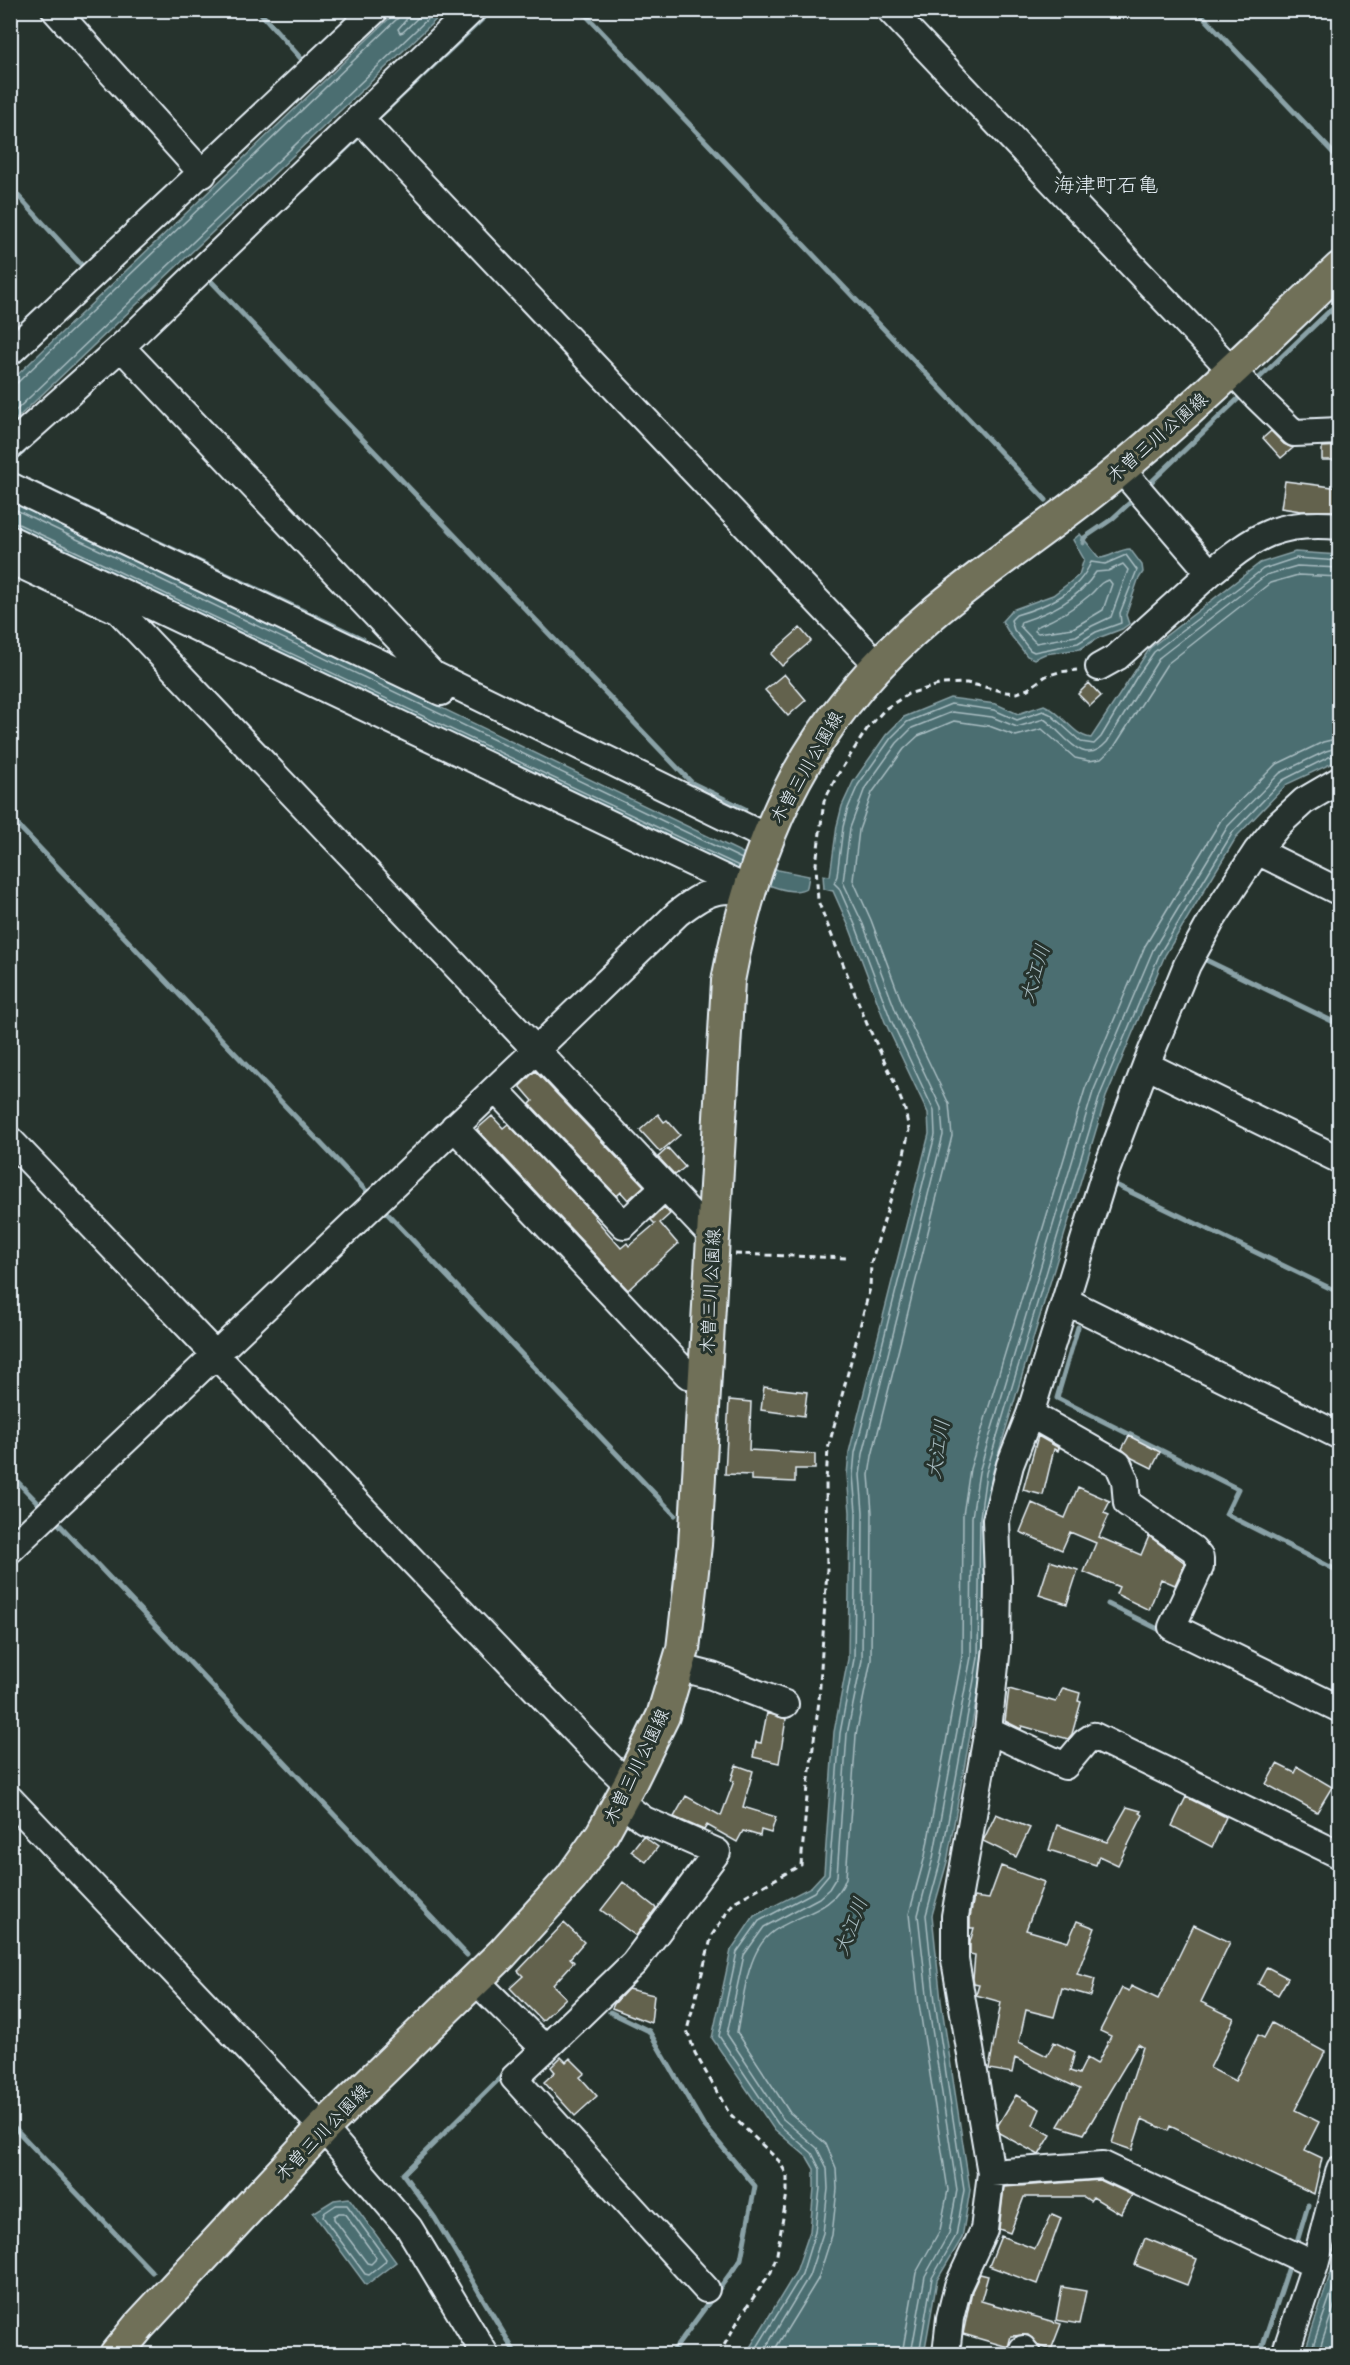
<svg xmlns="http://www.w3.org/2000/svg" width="1350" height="2365" font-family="'Patrick Hand','Klee One',sans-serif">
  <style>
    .water { fill: #4b6e71; stroke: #8aa2a7; stroke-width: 1.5 }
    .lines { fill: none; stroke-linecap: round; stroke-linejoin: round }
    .shore { stroke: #a9bdc2; stroke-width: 1.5 }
    .stream { stroke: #8aa2a7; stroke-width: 5 }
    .building { fill: #63624d; stroke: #e8f1f8; stroke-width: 1.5 }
    .minor-casing { stroke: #e8f1f8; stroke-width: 30 }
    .major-casing { stroke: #e8f1f8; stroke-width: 36 }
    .path { stroke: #e8f1f8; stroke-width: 3; stroke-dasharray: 6 4.5; stroke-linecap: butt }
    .minor { stroke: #26332d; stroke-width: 26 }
    .major { stroke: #706f59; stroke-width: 32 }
    .labels { text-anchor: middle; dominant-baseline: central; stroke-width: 6; stroke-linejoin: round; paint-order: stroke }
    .street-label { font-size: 18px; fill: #e8f1f8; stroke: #26332d }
    .water-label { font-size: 20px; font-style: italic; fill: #a9bdc2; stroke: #26332d }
    .quarter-label { font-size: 21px; fill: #e8f1f8; stroke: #26332d }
  </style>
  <rect width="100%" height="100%" fill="#26332d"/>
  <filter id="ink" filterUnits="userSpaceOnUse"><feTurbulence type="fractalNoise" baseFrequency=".0167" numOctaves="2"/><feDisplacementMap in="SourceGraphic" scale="12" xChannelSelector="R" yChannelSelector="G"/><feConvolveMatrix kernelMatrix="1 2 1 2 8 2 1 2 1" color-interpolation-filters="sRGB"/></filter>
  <g filter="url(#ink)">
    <path class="water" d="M 397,11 L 445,11 L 11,424 L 11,381 Z
      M 10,500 L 778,870 L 809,876 L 807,887 C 792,900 751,877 734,870 L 11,525 Z
      M 1080,534 L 1099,558 C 1110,558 1119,549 1130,549 L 1142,565 L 1143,572 L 1138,580 L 1126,615 L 1129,624 L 1122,629 L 1098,638 L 1080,649 L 1045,654 L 1034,659 L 1027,656 L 1009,633 L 1002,621 L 1012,610 L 1053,595 L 1069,583 L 1079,575 L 1084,559 L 1073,540 Z
      M 1295,552 L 1339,555 L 1339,760 L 1287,784 L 1237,836 L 1165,955 L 1106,1097 L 992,1475 L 986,1517 L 984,1658 L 947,1862 L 932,1915 L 941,2001 L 970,2190 L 962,2238 L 937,2280 L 924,2354 L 746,2354 L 796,2272 L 810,2231 L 814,2188 L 814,2169 L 807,2157 L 773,2128 L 712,2038 L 731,1950 L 754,1916 L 811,1887 L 824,1873 L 834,1732 L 848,1659 L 850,1512 L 847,1475 L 849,1452 L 929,1134 L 928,1113 L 885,1022 L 850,929 L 833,891 L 824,889 L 823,875 L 830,876 L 837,826 L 842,806 L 853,782 L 886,735 L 904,717 L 950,698 L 996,704 L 1018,714 L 1044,705 C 1062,712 1072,735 1091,738 L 1150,648 L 1260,563 Z
      M 349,2198 L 396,2262 L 366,2285 L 313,2213 L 334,2200 Z
      M 1339,2255 L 1339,2354 L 1304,2354 L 1332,2269 Z"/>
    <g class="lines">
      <path class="shore" d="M 409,10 L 406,20 L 398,29 L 400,33 L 403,32 L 426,10
        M 10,385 L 17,383 L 399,17 L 401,10
        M 10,416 L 437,10
        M 10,507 L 742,859
        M 10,520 L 739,866
        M 1126,555 L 1137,570 L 1120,613 L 1121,623 L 1096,632 L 1078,643 L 1034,652 L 1030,650 L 1014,630 L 1011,620 L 1016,615 C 1047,606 1078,593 1091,562 L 1105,564 Z
        M 1123,564 L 1128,570 L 1111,617 L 1092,626 L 1076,636 L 1036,643 L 1020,626 L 1021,622 C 1051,612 1079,599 1096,572 L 1108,571 Z
        M 1109,580 L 1112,584 L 1103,610 L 1073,628 L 1038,633 L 1035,631 L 1036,627 C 1056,619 1074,609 1091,594 C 1098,588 1099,582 1109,580 Z
        M 336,2205 L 347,2205 L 386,2259 L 385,2262 L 369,2275 L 365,2274 L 323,2217 L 324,2213 Z
        M 339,2213 L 344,2213 L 376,2257 L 375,2260 L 371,2264 L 367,2263 L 334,2219 L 334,2216 Z
        M 753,2354 L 802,2274 L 815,2232 L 820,2188 L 820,2169 L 812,2153 L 778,2124 L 719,2036 L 737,1952 L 759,1921 L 814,1892 L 829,1874 L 840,1733 L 854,1659 L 856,1512 L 853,1475 L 855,1453 L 935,1135 L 934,1111 L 891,1020 L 856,927 L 839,888 L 834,883 L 837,876 L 843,827 L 848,808 L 858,785 L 891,738 L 907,722 L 951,704 L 994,710 L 1017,720 L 1043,711 L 1050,714 L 1081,742 L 1094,744 L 1101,737 L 1136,678 L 1154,652 L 1263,569 L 1296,558 L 1340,561
        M 762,2354 L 809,2276 L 823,2233 L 828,2189 L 827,2168 L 817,2148 L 783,2119 L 727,2034 L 744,1955 L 764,1927 L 819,1898 L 829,1889 L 837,1876 L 847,1734 L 862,1660 L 863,1512 L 860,1475 L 863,1454 L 943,1135 L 941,1108 L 898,1017 L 863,924 L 843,882 L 850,828 L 865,788 L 897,743 L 912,728 L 952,712 L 992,717 L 1017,727 L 1044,719 C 1064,732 1082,770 1107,742 L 1160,657 L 1266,575 L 1297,566 L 1340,568
        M 772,2354 L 818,2279 L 832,2235 L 837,2189 L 836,2168 L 826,2144 L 790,2113 L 737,2032 C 743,2003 746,1954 770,1934 C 793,1914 834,1914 846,1878 L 856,1735 L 871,1660 L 872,1512 L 869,1475 L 872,1456 L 952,1136 L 949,1104 L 906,1014 L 871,920 L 853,880 L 859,830 L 872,793 L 904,749 L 918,736 L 954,721 L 989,726 L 1016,736 L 1042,729 L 1075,758 L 1089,761 L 1101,759 L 1114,747 L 1167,664 L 1270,583 L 1298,575 L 1340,577
        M 902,2354 L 916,2273 L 940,2230 L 948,2190 L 919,2004 L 909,1914 L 925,1856 L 962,1656 L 963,1515 L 970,1469 L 1085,1089 L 1145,946 L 1221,820 L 1275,765 L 1323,742 L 1340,738
        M 911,2354 L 925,2276 L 949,2233 L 957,2190 L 928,2003 L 918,1915 L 933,1858 L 971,1657 L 972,1517 L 979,1472 L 1093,1092 L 1153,950 L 1228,826 L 1280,773 L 1326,751 L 1340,747
        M 919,2354 L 932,2278 L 956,2236 L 964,2190 L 935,2002 L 926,1915 L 941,1860 L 978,1658 L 980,1517 L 986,1473 L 1100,1095 L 1160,953 L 1233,832 L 1283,780 L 1329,757 L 1340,755
        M 1310,2354 L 1340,2268
        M 1318,2354 L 1340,2289"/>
      <path class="stream" d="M 258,10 L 304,62
        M 581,10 L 1046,500
        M 1197,10 L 1340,160
        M 375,121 L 492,10
        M 10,187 L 86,270
        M 304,189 L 363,133
        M 209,279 L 692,783 L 745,809
        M 1330,310 L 1340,321
        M 1254,383 L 1340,301
        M 10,462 L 23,452
        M 10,472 L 20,477
        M 31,482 L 363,639
        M 1147,486 L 1241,396
        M 1083,543 L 1084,538 L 1112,519 L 1135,498
        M 10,817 L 371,1196
        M 1206,960 L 1340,1025
        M 1118,1186 L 1340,1293
        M 382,1208 L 675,1515
        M 1078,1327 L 1057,1398 L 1238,1489 L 1226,1514 L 1340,1572
        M 10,1474 L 42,1507
        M 55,1520 L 467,1955
        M 1108,1604 L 1166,1633
        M 610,2012 L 649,2031 L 703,2124 L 755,2186 L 741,2259 L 671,2354
        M 506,2072 L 403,2174 L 435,2218 L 516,2354
        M 10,2123 L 152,2272
        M 1294,2244 L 1296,2245 L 1308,2205
        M 1260,2354 L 1290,2264"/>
    </g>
    <path class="building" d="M 1271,431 L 1284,444 L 1293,448 L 1281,458 L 1263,438 Z
      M 1340,446 L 1340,460 L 1322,460 L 1322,447 Z
      M 1285,481 L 1340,488 L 1340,511 L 1301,511 L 1281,508 Z
      M 800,628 L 811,641 L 782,666 L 771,654 Z
      M 784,674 L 806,700 L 788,716 L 765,690 Z
      M 1089,683 L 1101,696 L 1090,706 L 1078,694 Z
      M 535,1071 L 644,1186 L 628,1200 L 621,1192 L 617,1196 L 530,1104 L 533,1101 L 520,1086 Z
      M 658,1114 L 664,1122 L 667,1120 L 680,1135 L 660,1152 L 640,1130 Z
      M 492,1116 L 503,1128 L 508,1124 L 595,1216 L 594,1217 L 621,1248 L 627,1243 L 629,1246 L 655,1224 L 651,1220 L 664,1207 L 670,1214 L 660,1223 L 678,1244 L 628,1290 L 477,1129 Z
      M 668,1148 L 685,1167 L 675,1175 L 658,1157 Z
      M 764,1387 L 807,1392 L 804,1416 L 761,1410 Z
      M 729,1400 L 751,1402 L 749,1450 L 815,1454 L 815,1469 L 795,1469 L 795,1482 L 751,1480 L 751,1475 L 725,1474 Z
      M 1038,1436 L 1059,1448 L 1058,1451 L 1054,1449 L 1043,1495 L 1023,1490 Z
      M 1129,1436 L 1160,1452 L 1152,1468 L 1132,1458 L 1122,1449 Z
      M 1078,1487 L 1110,1501 L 1104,1513 L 1109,1515 L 1099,1537 L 1141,1555 L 1149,1536 L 1185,1563 L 1175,1585 L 1161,1579 L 1149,1610 L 1116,1594 L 1119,1587 L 1084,1572 L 1096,1543 L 1070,1532 L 1062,1550 L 1020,1532 L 1032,1503 L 1065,1518 Z
      M 1050,1561 L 1078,1570 L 1067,1604 L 1039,1595 Z
      M 1063,1688 L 1080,1693 L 1078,1701 L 1081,1702 L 1072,1734 L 1068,1739 L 1022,1726 L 1021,1729 L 1005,1721 L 1009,1689 L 1056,1702 Z
      M 767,1713 L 786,1719 L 779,1763 L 753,1757 L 756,1742 L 761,1743 Z
      M 1277,1764 L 1295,1773 L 1298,1767 L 1332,1787 L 1317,1812 L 1266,1784 Z
      M 736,1765 L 753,1771 L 743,1807 L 776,1817 L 771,1833 L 761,1830 L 760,1836 L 743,1831 L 737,1842 L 707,1825 L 704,1830 L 674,1817 L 686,1796 L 721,1816 L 734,1781 L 731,1780 Z
      M 1186,1797 L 1226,1817 L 1212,1847 L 1172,1826 Z
      M 1127,1807 L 1141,1811 L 1140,1813 L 1143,1815 L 1118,1865 L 1099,1856 L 1096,1865 L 1049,1850 L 1057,1825 L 1107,1842 Z
      M 996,1814 L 1030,1828 L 1016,1857 L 983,1841 Z
      M 643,1836 L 658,1847 L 646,1862 L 631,1851 Z
      M 1001,1866 L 1044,1882 L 1026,1930 L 1068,1942 L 1077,1921 L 1095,1928 L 1077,1974 L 1095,1979 L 1091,1996 L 1062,1988 L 1054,2017 L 1026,2010 L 1019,2042 L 1047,2056 L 1054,2042 L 1075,2052 L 1070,2071 L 1079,2074 L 1087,2058 L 1097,2064 L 1111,2036 L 1100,2031 L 1122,1988 L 1129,1991 L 1131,1986 L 1158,1999 L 1194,1925 L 1230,1942 L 1201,2002 L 1234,2018 L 1210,2068 L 1235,2081 L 1258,2035 L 1264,2038 L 1272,2023 L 1325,2052 L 1295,2110 L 1319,2122 L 1305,2150 L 1322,2158 L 1314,2194 L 1170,2126 L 1168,2131 L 1142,2119 L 1132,2150 L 1112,2143 L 1143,2047 L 1138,2044 L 1084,2134 L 1058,2126 L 1080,2089 L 1015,2058 L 1012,2073 L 989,2069 L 1001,2002 L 976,1995 L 979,1985 L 974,1984 L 973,1979 L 975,1955 L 970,1954 L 970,1942 L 974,1928 L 970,1928 L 970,1917 L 974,1897 L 989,1899 Z
      M 623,1882 L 656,1908 L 636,1936 L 601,1910 Z
      M 564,1923 L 584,1942 L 570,1958 L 574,1962 L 553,1985 L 566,1998 L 542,2021 L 510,1988 L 523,1976 L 518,1971 Z
      M 1267,1967 L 1288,1978 L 1278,1995 L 1258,1984 Z
      M 628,1989 L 654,1995 L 651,2023 L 612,2008 L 614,2004 Z
      M 561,2057 L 566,2062 L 570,2058 L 585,2073 L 580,2077 L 597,2096 L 575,2116 L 544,2082 L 555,2072 L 551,2067 Z
      M 1016,2095 L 1040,2109 L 1033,2125 L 1051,2135 L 1039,2155 L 999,2133 L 998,2125 Z
      M 1100,2180 L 1132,2195 L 1121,2214 L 1093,2197 L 1090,2201 L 1084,2197 L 1024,2197 L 1010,2233 L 999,2229 L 1004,2187 Z
      M 1052,2214 L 1061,2218 L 1037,2284 L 989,2266 L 1001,2236 L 1035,2249 Z
      M 1145,2238 L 1197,2259 L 1187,2285 L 1135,2265 Z
      M 980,2274 L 988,2276 L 981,2301 L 1061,2324 L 1051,2350 L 1039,2346 L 1028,2335 L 1011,2336 L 1008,2347 L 963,2334 L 972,2291 Z
      M 1062,2287 L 1086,2291 L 1079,2324 L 1056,2320 Z"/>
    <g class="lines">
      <g class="minor-casing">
        <path id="minor" d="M 55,10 L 203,174
          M 890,10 L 1257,397 L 1294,433 L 1340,431
          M 359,118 L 878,665
          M 121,347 L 432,674 L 766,837
          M 10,352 L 375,10
          M 10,446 L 121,347 L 472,10
          M 1121,469 L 1210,573 C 1256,536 1277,520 1340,526
          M 10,486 L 441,692
          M 10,539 L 745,888
          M 10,560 L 119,611 L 536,1050 L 678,913 C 707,891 713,889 749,890
          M 1099,667 L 1117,657 L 1210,573
          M 1257,851 L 1340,892
          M 1146,1065 L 1340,1160
          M 495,1089 L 624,1225 L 665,1186
          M 454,1127 L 688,1375 L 705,1377
          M 10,1140 L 607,1764 L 629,1785
          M 1066,1301 L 1340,1436
          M 1030,1414 L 1118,1464 L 1125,1480 L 1127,1503 L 1193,1549 L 1200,1558 L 1200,1567 L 1172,1627 L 1340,1709
          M 10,1550 L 536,1050 L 713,1237
          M 677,1667 L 712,1676 L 785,1704
          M 988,1730 L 1065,1766 L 1085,1742 L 1094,1736 L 1340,1855
          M 10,1799 L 323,2128 L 409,2228 L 485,2354
          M 475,1980 L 545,2049 L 514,2078 L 706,2289
          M 545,2049 L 634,1963 L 717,1852 L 644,1820 L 620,1802
          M 991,2173 L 1103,2165 L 1315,2265
          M 1023,2349 L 1027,2354
          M 946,2354 L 950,2318 L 958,2286 L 984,2230 L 991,2173 L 955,1960 L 955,1916 L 988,1730 L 997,1647 L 998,1580 L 996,1520 L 1010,1465 L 1030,1414 L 1104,1176 L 1146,1065 L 1187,965 L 1213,918 L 1257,851 L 1279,824 L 1304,801 L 1340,780
          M 1285,2354 L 1315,2265 L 1340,2169"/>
      </g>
      <g class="major-casing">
        <path id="major" d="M 116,2354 L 139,2326 L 323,2128 L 502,1954 L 571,1878 L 602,1834 L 629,1785 L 663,1716 L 683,1649 L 695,1545 L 728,981 C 756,830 811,717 930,616 C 991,564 1060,520 1122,468 C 1198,405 1268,336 1340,268"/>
      </g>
      <path class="path" d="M 735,1254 L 847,1258
        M 719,2354 L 742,2314 L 771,2272 L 777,2254 L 787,2193 L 787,2175 L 779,2161 L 729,2113 L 695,2053 L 687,2030 L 712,1935 L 734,1902 L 801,1865 L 808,1786 L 819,1701 L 827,1569 L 826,1481 L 828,1449 L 870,1288 L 871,1263 L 903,1159 L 909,1130 L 905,1110 L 893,1079 L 867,1024 L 818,901 L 816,864 L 824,801 L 837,776 L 867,729 L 885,709 L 908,694 L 942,684 L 967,683 L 1006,692 L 1017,693 L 1028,689 L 1046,676 L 1059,672 L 1077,670"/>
      <use href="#minor" class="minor"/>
      <use href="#major" class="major"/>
    </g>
  </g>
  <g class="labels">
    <g class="street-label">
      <text transform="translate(1157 437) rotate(-41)">木曽三川公園線</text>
      <text transform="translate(806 767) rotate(-60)">木曽三川公園線</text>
      <text transform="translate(710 1291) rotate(-87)">木曽三川公園線</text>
      <text transform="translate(636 1766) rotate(-64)">木曽三川公園線</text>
      <text transform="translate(322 2132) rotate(-46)">木曽三川公園線</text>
    </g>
    <g class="water-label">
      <text transform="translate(1034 973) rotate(-73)">大江川</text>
      <text transform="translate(937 1449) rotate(-81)">大江川</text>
      <text transform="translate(850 1926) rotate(-69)">大江川</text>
    </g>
    <g class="quarter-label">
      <text x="1106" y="184">海津町石亀</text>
    </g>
  </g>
  <rect width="1350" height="2365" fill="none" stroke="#26332d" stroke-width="36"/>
  <rect x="18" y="18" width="1314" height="2329" fill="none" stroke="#e8f1f8" stroke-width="2" filter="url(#ink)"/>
</svg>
